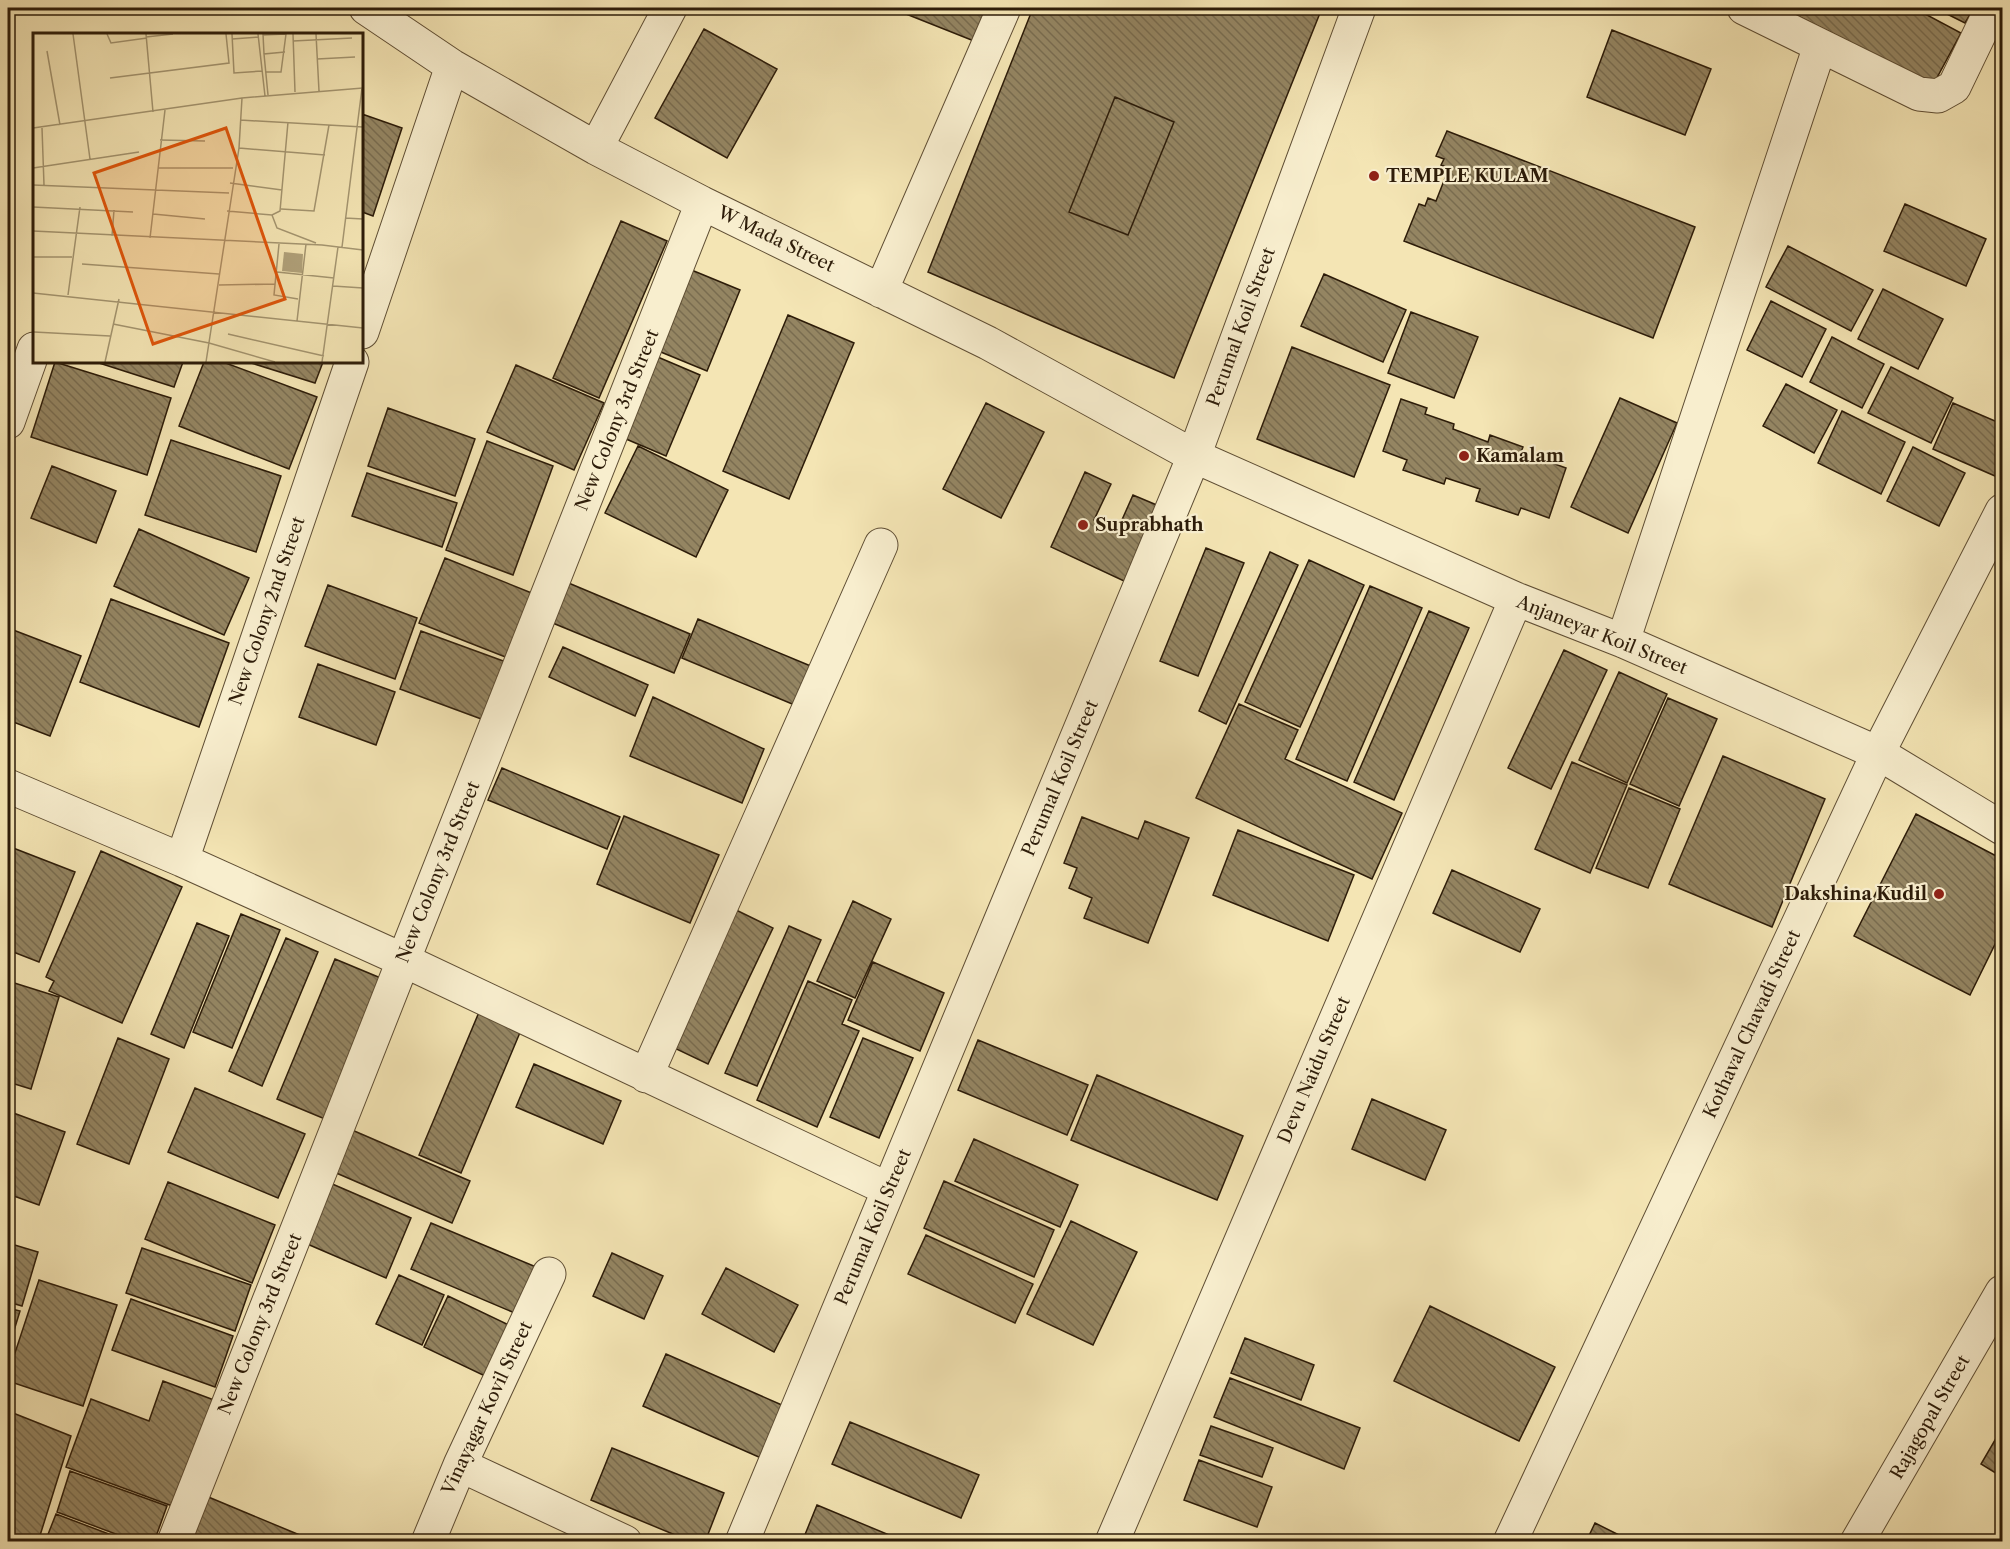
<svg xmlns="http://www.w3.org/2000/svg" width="2010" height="1549" font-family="'Libre Caslon Text',serif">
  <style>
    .building { fill: url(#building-back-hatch); stroke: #2d1c09; stroke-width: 1.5 }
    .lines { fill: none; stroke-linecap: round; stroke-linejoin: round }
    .minor-casing { stroke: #5f4e34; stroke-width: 35 }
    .tertiary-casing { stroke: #5f4e34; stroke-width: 35 }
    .minor { stroke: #f8eece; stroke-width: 33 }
    .tertiary { stroke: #f8eece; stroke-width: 33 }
    .poi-dot { fill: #8f2418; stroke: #f8eece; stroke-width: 2 }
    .labels { text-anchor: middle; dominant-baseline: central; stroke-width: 4.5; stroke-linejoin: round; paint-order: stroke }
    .poi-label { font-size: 18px; font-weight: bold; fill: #2d1c09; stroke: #f8eece; text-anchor: start }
    .street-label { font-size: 18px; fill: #2d1c09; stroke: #f8eece }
    .inset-road { fill: none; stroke: #a49570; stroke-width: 1.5 }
    .view { fill: #df560c; fill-opacity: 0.15; stroke: #df560c; stroke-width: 3 }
    .inset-edge { fill: none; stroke: #2d1c09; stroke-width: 3 }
  </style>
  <defs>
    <pattern id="building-back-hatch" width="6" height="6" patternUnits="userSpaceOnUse" patternTransform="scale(1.5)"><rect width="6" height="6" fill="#948562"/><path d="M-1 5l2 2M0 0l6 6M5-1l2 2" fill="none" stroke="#796c4f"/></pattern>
  </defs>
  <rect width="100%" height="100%" fill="#f4e5b4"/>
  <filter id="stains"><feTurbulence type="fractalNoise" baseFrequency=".00333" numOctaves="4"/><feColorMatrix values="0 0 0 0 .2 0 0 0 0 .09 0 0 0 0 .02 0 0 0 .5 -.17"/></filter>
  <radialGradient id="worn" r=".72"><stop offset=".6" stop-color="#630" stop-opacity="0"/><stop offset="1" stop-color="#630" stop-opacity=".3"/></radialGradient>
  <path class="building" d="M 891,8 L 976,8 L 986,12 L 974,41 Z
    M 1033,8 L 1322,8 L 1174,378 L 928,272 Z
    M 1782,8 L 1914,8 L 1961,33 L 1933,85 Z
    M 1935,8 L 1974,8 L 1965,23 Z
    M 704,29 L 777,69 L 727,158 L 655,118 Z
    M 1612,30 L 1711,69 L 1685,135 L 1587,97 Z
    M 1115,97 L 1174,122 L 1128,235 L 1069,212 Z
    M 362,114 L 402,128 L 373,216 L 362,212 Z
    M 1447,131 L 1695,227 L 1653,338 L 1404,241 L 1419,204 L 1425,206 L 1428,198 L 1436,201 L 1449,168 L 1441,165 L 1444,159 L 1436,156 Z
    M 1905,204 L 1986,239 L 1966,286 L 1884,251 Z
    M 621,221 L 667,241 L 599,398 L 553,378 Z
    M 1788,246 L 1873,290 L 1851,331 L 1766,287 Z
    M 689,269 L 740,290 L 707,371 L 656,350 Z
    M 1324,274 L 1406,310 L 1383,362 L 1301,326 Z
    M 1883,289 L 1943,319 L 1918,369 L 1858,339 Z
    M 1771,301 L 1826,329 L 1802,377 L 1747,350 Z
    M 1411,312 L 1478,337 L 1454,398 L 1388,373 Z
    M 788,315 L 854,343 L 789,499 L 723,471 Z
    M 1832,337 L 1884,364 L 1862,408 L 1810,382 Z
    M 1292,347 L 1390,385 L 1354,477 L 1257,439 Z
    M 653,355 L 700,375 L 666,456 L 619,436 Z
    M 55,362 L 171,398 L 147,475 L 31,437 Z
    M 96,362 L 183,362 L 174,387 Z
    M 204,362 L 223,362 L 317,397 L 289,469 L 179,426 Z
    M 248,362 L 323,362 L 315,383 Z
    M 516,365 L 604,403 L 574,470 L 487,432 Z
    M 1891,367 L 1953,398 L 1931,443 L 1868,413 Z
    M 1786,384 L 1837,410 L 1814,453 L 1763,426 Z
    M 1620,398 L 1677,423 L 1628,533 L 1571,507 Z
    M 1401,399 L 1427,408 L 1425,414 L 1454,424 L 1453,429 L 1488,442 L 1490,435 L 1523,447 L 1521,452 L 1566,468 L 1549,518 L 1521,508 L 1518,515 L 1476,501 L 1480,489 L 1446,478 L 1444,484 L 1403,470 L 1407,460 L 1383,451 Z
    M 986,403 L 1044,432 L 1001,518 L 943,489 Z
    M 1953,403 L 2002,424 L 2002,479 L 1933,449 Z
    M 388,408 L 475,439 L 455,496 L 368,466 Z
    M 1842,411 L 1905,442 L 1881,494 L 1818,463 Z
    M 171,440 L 281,476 L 256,552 L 145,515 Z
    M 487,441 L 553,466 L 513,575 L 446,550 Z
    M 638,446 L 728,490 L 696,557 L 605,513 Z
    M 1913,447 L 1965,473 L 1939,526 L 1887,501 Z
    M 52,466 L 116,491 L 96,543 L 31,518 Z
    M 1085,472 L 1111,484 L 1094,520 L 1117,531 L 1133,495 L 1159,506 L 1124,581 L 1051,547 Z
    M 367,473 L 457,503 L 442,547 L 352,516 Z
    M 139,529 L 249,578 L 224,635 L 114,586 Z
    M 1206,548 L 1244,563 L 1198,676 L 1160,661 Z
    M 1270,552 L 1298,565 L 1226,724 L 1199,711 Z
    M 445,558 L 534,594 L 508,658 L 419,623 Z
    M 1309,560 L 1364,585 L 1300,727 L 1245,702 Z
    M 559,579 L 690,634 L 674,673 L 543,619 Z
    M 328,585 L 417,618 L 395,679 L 305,646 Z
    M 1370,586 L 1422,608 L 1347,781 L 1296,759 Z
    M 111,599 L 229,643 L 199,727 L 80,682 Z
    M 1429,611 L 1469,628 L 1394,800 L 1354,782 Z
    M 698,619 L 813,667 L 797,706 L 682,658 Z
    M 8,628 L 81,656 L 50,736 L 8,720 Z
    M 421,631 L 506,662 L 484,720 L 400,689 Z
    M 563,647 L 648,685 L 635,716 L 549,677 Z
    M 1564,650 L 1607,670 L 1551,789 L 1508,768 Z
    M 318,664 L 395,692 L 376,745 L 299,717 Z
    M 1619,672 L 1667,694 L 1627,783 L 1579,760 Z
    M 653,697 L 764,749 L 742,803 L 630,756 Z
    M 1668,698 L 1717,719 L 1679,806 L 1630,784 Z
    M 1239,704 L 1298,730 L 1285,759 L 1402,813 L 1372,879 L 1196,798 Z
    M 1723,756 L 1825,799 L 1772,927 L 1669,884 Z
    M 1572,762 L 1627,785 L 1590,873 L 1535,849 Z
    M 502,768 L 620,817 L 607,849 L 488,800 Z
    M 1629,788 L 1680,809 L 1648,888 L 1596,868 Z
    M 1916,814 L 2002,859 L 2002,930 L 1970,995 L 1854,936 Z
    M 624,816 L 719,855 L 690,923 L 597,884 Z
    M 1082,817 L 1138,839 L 1145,821 L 1189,838 L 1148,943 L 1084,918 L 1092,898 L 1069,888 L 1077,868 L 1064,863 Z
    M 1238,830 L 1354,875 L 1328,941 L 1213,895 Z
    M 8,846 L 75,872 L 39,962 L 8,950 Z
    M 101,851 L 182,887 L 122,1023 L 49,991 L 54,981 L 46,977 Z
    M 1452,870 L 1540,909 L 1520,952 L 1433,913 Z
    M 853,901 L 891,919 L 855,998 L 817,981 Z
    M 734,909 L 773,928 L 708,1064 L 670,1046 Z
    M 241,914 L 280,930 L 232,1048 L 193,1032 Z
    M 197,923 L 229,936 L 184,1048 L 151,1034 Z
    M 789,926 L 821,940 L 757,1086 L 725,1073 Z
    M 286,938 L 318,952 L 262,1086 L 229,1071 Z
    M 335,959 L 383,979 L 325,1119 L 277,1099 Z
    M 873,962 L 944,993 L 920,1051 L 848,1020 Z
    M 8,981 L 59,997 L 31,1089 L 8,1082 Z
    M 808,981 L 852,1000 L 842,1024 L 859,1031 L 817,1127 L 757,1100 Z
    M 482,1005 L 524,1023 L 461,1173 L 419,1155 Z
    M 118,1038 L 169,1059 L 129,1164 L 77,1144 Z
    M 863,1038 L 913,1058 L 879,1138 L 830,1117 Z
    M 978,1040 L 1088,1085 L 1067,1135 L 958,1090 Z
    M 534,1064 L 621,1101 L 603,1144 L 516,1107 Z
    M 1097,1075 L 1243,1136 L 1217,1200 L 1071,1140 Z
    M 195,1088 L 305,1134 L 278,1198 L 168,1152 Z
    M 1372,1099 L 1446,1130 L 1425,1180 L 1352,1149 Z
    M 8,1111 L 65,1132 L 39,1205 L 8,1194 Z
    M 352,1130 L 470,1181 L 452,1223 L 334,1172 Z
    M 974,1139 L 1078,1185 L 1060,1227 L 955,1181 Z
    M 944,1181 L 1054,1230 L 1034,1277 L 924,1228 Z
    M 168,1182 L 275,1225 L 252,1283 L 145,1239 Z
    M 330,1183 L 411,1218 L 386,1278 L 305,1243 Z
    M 1071,1221 L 1137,1252 L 1093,1345 L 1027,1314 Z
    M 431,1223 L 536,1267 L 517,1314 L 411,1269 Z
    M 926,1235 L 1033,1284 L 1015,1323 L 908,1274 Z
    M 8,1243 L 38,1252 L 22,1306 L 8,1302 Z
    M 142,1248 L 251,1285 L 235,1331 L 126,1293 Z
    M 612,1253 L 663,1276 L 644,1319 L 593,1296 Z
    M 726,1268 L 798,1305 L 774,1352 L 702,1314 Z
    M 399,1275 L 444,1295 L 422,1345 L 376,1324 Z
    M 39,1280 L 117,1305 L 83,1406 L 8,1381 L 8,1374 Z
    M 448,1296 L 509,1325 L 485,1376 L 424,1347 Z
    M 131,1299 L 233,1336 L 215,1387 L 112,1350 Z
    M 1430,1306 L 1555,1367 L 1519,1441 L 1394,1381 Z
    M 8,1308 L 20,1311 L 8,1350 Z
    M 1245,1338 L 1314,1365 L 1301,1400 L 1231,1373 Z
    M 666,1354 L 784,1406 L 761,1458 L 643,1406 Z
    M 1230,1378 L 1360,1428 L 1344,1469 L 1214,1417 Z
    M 163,1381 L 214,1400 L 175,1507 L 66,1467 L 91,1399 L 149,1421 Z
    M 8,1411 L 71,1436 L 38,1542 L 8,1542 Z
    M 850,1422 L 979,1475 L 961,1518 L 832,1464 Z
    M 1211,1426 L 1273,1448 L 1262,1477 L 1200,1455 Z
    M 2002,1428 L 2002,1477 L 1981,1464 Z
    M 612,1448 L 724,1493 L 705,1542 L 692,1542 L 591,1500 Z
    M 1199,1460 L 1272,1487 L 1257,1527 L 1184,1500 Z
    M 70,1471 L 167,1506 L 154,1542 L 137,1542 L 57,1512 Z
    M 206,1496 L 302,1536 L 299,1542 L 186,1542 Z
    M 817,1505 L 906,1542 L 802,1542 Z
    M 56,1514 L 130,1542 L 45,1542 Z
    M 1595,1523 L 1633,1542 L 1586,1542 Z"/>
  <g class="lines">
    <g class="minor-casing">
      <path id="minor" d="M 366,8 L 452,66 L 596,148 L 702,203 L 988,343 L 1194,456 L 1516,599 L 1623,641 L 1878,753 L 2002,828
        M 1744,8 L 1919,94 L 1938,96 L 1954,87 L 1992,8
        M 596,148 L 670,8
        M 881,291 L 1004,8
        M 362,332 L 452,66
        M 8,422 L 34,349
        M 1623,641 L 1820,46
        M 8,786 L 182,860 L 403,960 L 888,1189
        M 182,860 L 352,362
        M 646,1076 L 881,545
        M 460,1465 L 625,1542
        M 174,1542 L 702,203
        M 428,1542 L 460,1465 L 549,1274
        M 742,1542 L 1194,456 L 1359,8
        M 1112,1542 L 1516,599
        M 1857,1542 L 2002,1292"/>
    </g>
    <g class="tertiary-casing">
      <path id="tertiary" d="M 1510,1542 L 1878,753 L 2002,511"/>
    </g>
    <use href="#minor" class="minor"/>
    <use href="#tertiary" class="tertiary"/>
  </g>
  <g class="poi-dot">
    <circle cx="1374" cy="176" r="6"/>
    <circle cx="1464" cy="456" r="6"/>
    <circle cx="1083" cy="525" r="6"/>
    <circle cx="1939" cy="894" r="6"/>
  </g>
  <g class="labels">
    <g class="poi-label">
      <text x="1386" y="176">TEMPLE KULAM</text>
      <text x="1476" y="456">Kamalam</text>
      <text x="1095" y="525">Suprabhath</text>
      <text x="1927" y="894" text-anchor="end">Dakshina Kudil</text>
    </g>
    <g class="street-label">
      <text transform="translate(776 239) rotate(26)">W Mada Street</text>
      <text transform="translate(1241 327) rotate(-70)">Perumal Koil Street</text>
      <text transform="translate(617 420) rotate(-68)">New Colony 3rd Street</text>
      <text transform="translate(267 611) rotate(-71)">New Colony 2nd Street</text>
      <text transform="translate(1602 635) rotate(22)">Anjaneyar Koil Street</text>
      <text transform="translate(1060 778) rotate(-67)">Perumal Koil Street</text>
      <text transform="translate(438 872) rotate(-68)">New Colony 3rd Street</text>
      <text transform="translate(1752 1024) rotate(-65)">Kothaval Chavadi Street</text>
      <text transform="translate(1314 1070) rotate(-67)">Devu Naidu Street</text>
      <text transform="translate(873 1227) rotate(-67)">Perumal Koil Street</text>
      <text transform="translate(260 1324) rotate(-68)">New Colony 3rd Street</text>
      <text transform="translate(487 1408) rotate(-65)">Vinayagar Kovil Street</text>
      <text transform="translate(1930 1417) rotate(-60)">Rajagopal Street</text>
    </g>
  </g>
  <g transform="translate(33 33)">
    <rect width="330" height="330" fill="#f4e5b4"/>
    <path d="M 251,219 L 270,221 L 269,240 L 249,238 Z" fill="#b0a17a"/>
    <path class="inset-road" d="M 40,1 L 57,126M 74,1 L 78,10 L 114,5M 113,1 L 120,79M 199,1 L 201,40 L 229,38M 225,1 L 232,63M 230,1 L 231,21M 260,1 L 262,59M 283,1 L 286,58M 230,2 L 253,1M 113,4 L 140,1M 199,6 L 226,4M 260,8 L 319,5M 14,18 L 27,92M 284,26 L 322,24M 233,39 L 248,39 L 253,1M 77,45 L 196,30 L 193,1M 235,62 L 231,21 L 252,19M 207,87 L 330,94M 0,95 L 209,65 L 330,55M 9,95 L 11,152M 127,107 L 172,108M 206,115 L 292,122M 0,135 L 106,119M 125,135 L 200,135M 197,150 L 249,157M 0,152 L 196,160M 0,174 L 100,179M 248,176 L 281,178 L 296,92M 194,178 L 239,182 L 247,178 L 255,89M 120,181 L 172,186M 239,182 L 244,195 L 283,210M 312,185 L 330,186M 0,198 L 289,212 L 330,217M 79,203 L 81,177M 117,205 L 132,77M 246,211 L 241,262 L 265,266M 309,214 L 329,55M 0,224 L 39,224M 49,231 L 186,241M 244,239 L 301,245M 186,252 L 242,251M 300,253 L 330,255M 0,260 L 330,295M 35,262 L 47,174M 0,287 L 0,310M 264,288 L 273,211M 80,291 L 176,310 L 242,329M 1,299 L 77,303M 195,301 L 291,323M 72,329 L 86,266M 173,329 L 206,115 L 209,65M 289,329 L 305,214"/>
    <path class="view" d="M 193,95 L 252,266 L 120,311 L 61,140 Z"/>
    <rect width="330" height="330" class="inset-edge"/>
  </g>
  <rect width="2010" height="1549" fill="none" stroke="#f4e5b4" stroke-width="30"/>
  <rect x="9" y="9" width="1992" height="1531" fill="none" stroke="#2d1c09" stroke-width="3"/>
  <rect x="15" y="15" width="1980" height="1519" fill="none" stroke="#2d1c09" stroke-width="1.5"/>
  <rect width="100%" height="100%" filter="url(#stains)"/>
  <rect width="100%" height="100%" fill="url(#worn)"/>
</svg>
